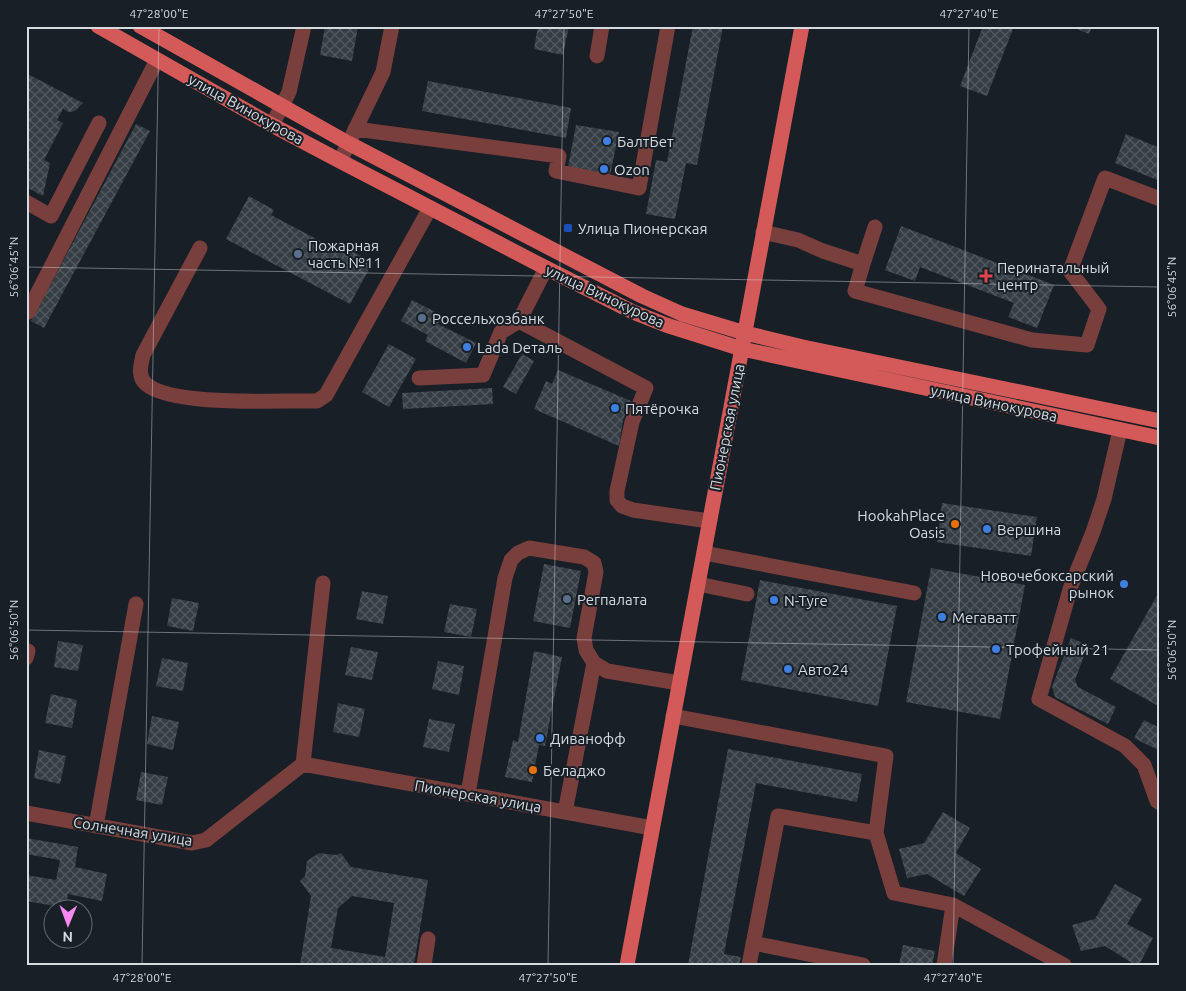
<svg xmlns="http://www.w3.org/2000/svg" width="1186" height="991" font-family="Ubuntu,sans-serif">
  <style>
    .building { fill: url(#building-cross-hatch); fill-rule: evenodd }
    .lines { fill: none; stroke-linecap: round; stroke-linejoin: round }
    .minor { stroke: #793f3c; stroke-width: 15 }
    .major { stroke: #d35a58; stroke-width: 15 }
    .ticks { fill: none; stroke: #d5dadf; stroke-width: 1; stroke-opacity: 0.45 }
    .shop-dot { fill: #3f7fe0; stroke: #181f26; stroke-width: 2 }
    .transit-dot { fill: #1a4fb4; stroke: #181f26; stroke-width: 2 }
    .service-dot { fill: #5c6f8a; stroke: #181f26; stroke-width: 2 }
    .health-dot { fill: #e0444e; stroke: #181f26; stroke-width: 2 }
    .food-dot { fill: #e8710a; stroke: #181f26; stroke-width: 2 }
    .labels { text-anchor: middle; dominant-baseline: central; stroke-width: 4; stroke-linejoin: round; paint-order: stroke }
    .street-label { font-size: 15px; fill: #d5dadf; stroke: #181f26 }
    .poi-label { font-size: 15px; fill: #d5dadf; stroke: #181f26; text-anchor: start }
    .neatline { fill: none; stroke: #d5dadf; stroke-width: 2 }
    .ticks-label { font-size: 12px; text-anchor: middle; fill: #d5dadf }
  </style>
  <defs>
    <pattern id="building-cross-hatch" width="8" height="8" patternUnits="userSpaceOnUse" patternTransform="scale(1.25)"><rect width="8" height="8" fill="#363e45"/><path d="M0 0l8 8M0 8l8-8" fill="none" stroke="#52595f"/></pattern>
  </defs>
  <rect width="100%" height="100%" fill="#181f26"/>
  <path class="building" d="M 325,26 L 358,26 L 352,61 L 320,55 Z
    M 538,26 L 569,26 L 563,55 L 534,49 Z
    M 693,26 L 723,26 L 697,165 L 686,163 L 675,219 L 646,214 L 656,160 L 667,162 Z
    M 983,26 L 1014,26 L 987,96 L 960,86 Z
    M 1070,26 L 1092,26 L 1089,34 Z
    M 26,73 L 83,103 L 75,111 L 69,112 L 63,109 L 57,120 L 63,123 L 44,160 L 50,163 L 43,196 L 26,187 Z
    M 428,81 L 571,108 L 566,138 L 422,111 Z
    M 136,124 L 150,131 L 44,328 L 31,321 Z
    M 576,125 L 619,132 L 610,175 L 568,167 Z
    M 1126,134 L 1160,148 L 1160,181 L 1115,163 Z
    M 249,196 L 274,210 L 271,215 L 347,255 L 349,250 L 373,262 L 350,304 L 226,239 Z
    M 901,226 L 1054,285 L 1037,328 L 1008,317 L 1014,303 L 920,267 L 915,281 L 885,270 Z
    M 412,300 L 443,316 L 438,324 L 476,343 L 466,363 L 425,341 L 428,335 L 401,321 Z
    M 389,344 L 416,359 L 389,407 L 362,392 Z
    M 522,354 L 534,361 L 516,394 L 503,387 Z
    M 558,370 L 631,401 L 623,420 L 619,446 L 534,409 L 546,381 L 552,384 Z
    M 492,388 L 493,404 L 403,409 L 402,393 Z
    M 942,503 L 1037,517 L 1031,556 L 937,542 Z
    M 544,564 L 581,571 L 570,628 L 533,621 Z
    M 931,568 L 1025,585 L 1000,719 L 906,702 Z
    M 760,580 L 897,606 L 878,706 L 741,680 Z
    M 1160,590 L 1160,707 L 1110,679 Z
    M 362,591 L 388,596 L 383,624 L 356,619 Z
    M 172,598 L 199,603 L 193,631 L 167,626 Z
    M 450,604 L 477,609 L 471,637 L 444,632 Z
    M 1071,638 L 1088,645 L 1075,680 L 1078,687 L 1116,707 L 1108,724 L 1055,697 L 1052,687 Z
    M 58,641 L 83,645 L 78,671 L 54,667 Z
    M 351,647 L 378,652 L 372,680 L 345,675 Z
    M 534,651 L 562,657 L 545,746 L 539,745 L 532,782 L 505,777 L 513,740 L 518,742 Z
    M 162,658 L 188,663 L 183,691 L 156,686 Z
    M 438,661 L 464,666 L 459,695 L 432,689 Z
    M 51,694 L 77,700 L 72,728 L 45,723 Z
    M 338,703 L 365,709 L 359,737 L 333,732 Z
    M 152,716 L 179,722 L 173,750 L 147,744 Z
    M 429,719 L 455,724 L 449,752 L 423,747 Z
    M 1144,720 L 1160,728 L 1160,751 L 1134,738 Z
    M 728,749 L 862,774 L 857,802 L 756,783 L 724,954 L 741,957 L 739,965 L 688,965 Z
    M 39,750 L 66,756 L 60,784 L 34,778 Z
    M 141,772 L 168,777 L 162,805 L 136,800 Z
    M 943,812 L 970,828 L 956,853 L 981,869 L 964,896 L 927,874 L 907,878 L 899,849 L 924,843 Z
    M 26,838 L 78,847 L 75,867 L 107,874 L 102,901 L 68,894 L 66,908 L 26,901 L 26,875 L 56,880 L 60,860 L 26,854 Z
    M 319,853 L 336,855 L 341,853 L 351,867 L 428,880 L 414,965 L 300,965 L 311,896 L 300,881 L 305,876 L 307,861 ZM 352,896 L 394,903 L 385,957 L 331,948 L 338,908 Z
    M 1115,884 L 1142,899 L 1127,924 L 1153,938 L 1139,965 L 1135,965 L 1105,946 L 1081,951 L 1072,925 L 1095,919 Z
    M 903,945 L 935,951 L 932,965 L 899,965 Z"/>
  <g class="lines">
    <path class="minor" d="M 597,56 L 602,26
      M 272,125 L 289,92 L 304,26
      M 355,129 L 559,156 L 556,171 L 639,188 L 668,26
      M 340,161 L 383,72 L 392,26
      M 26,202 L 51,216 L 99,123
      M 763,232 L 798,240 L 823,251 L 863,264 L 855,291 L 1032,340 L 1087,345 L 1099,309 L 1070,271 L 1105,178 L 1160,199
      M 200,248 L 143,355 C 141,365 137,376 146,384 C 172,407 281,400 317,401 L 326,395 L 430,208
      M 863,264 L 875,227
      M 28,312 L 157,60
      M 519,321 L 646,388 L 632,422 L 617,491 L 617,500 L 622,506 L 633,510 L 709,521
      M 419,378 L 483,375 L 501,332 L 519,321 L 546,268
      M 1120,430 L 1104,499 L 1093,532 L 1071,586 L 1039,699 L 1125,746 L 1144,765 L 1157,801 L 1160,803
      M 704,553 L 914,593
      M 698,584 L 747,594
      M 26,658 L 28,651
      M 673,716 L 886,756 L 876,833 L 778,816 L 749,965
      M 303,764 L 652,828
      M 303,764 L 323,583
      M 468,794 L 505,578 L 511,560 L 518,553 L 529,548 L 584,557 L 594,563 L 596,572 L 584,638 L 586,650 L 594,663 L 607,671 L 679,683
      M 565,812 L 594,663
      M 26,813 L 192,843 L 206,840 L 303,764
      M 96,826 L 136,604
      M 876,833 L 894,893 L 953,905 L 1064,965
      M 753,943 L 863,965
      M 424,965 L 428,939
      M 944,965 L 953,905"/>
    <path class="major" d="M 98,26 L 272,125 L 340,161 L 546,268 L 633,312 L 666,325 L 742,349 L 1160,438
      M 140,26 L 348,143 L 642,296 L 682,314 L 745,333 L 803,347 L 1160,421
      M 627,965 L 802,26"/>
  </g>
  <path class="ticks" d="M 26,267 L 1160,287M 26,630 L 1160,650M 142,965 L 159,26M 548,965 L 564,26M 953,965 L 969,26"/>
  <g class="shop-dot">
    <circle cx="607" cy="141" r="5"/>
    <circle cx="604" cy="169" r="5"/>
    <circle cx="467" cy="347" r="5"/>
    <circle cx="615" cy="408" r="5"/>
    <circle cx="987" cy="529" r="5"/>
    <circle cx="1124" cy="584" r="5"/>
    <circle cx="774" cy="600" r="5"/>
    <circle cx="942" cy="617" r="5"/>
    <circle cx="996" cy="649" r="5"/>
    <circle cx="788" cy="669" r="5"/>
    <circle cx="540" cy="738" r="5"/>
  </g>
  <rect class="transit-dot" x="563" y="223" width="10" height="10" rx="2.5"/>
  <g class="service-dot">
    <circle cx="298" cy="254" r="5"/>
    <circle cx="422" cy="318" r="5"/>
    <circle cx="567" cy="599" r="5"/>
  </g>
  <path class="health-dot" d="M983.5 268.5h5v5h5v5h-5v5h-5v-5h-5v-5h5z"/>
  <g class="food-dot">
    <circle cx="955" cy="524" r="5"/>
    <circle cx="533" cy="770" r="5"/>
  </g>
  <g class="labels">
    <g class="street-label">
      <text transform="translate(246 109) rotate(29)">улица Винокурова</text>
      <text transform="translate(605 296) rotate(25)">улица Винокурова</text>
      <text transform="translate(994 403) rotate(12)">улица Винокурова</text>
      <text transform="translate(727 427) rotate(-79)">Пионерская улица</text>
      <text transform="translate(478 796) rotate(10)">Пионерская улица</text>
      <text transform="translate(133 831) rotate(9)">Солнечная улица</text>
    </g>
    <g class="poi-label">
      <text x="617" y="141">БалтБет</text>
      <text x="614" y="169">Ozon</text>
      <text x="578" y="228">Улица Пионерская</text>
      <text x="308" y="245">Пожарная<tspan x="308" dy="17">часть №11</tspan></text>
      <text x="997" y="267">Перинатальный<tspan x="997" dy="17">центр</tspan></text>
      <text x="432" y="318">Россельхозбанк</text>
      <text x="477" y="347">Lada Dеталь</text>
      <text x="625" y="408">Пятёрочка</text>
      <text x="945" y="515" text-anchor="end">HookahPlace<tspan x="945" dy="17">Oasis</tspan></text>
      <text x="997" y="529">Вершина</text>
      <text x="1114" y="575" text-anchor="end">Новочебоксарский<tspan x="1114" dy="17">рынок</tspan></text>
      <text x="577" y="599">Регпалата</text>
      <text x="784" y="600">N-Tyre</text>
      <text x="952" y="617">Мегаватт</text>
      <text x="1006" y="649">Трофейный 21</text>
      <text x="798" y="669">Авто24</text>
      <text x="550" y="738">Диванофф</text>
      <text x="543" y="770">Беладжо</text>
    </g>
  </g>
  <rect width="1186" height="991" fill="none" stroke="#181f26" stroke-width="55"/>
  <g transform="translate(68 924) rotate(181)"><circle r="24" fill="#181f26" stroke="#646a70"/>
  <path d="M0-4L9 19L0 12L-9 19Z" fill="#f589ef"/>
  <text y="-8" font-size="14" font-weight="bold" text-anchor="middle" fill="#d5dadf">N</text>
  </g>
  <rect x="28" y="28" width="1130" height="936" class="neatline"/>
  <g class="ticks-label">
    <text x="159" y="18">47°28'00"E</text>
    <text x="564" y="18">47°27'50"E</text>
    <text x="969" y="18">47°27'40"E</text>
    <text transform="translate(14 267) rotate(-90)" y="4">56°06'45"N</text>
    <text transform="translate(1172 287) rotate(-90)" y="4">56°06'45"N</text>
    <text transform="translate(14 630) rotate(-90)" y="4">56°06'50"N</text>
    <text transform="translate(1172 650) rotate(-90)" y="4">56°06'50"N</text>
    <text x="142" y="982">47°28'00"E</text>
    <text x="548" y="982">47°27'50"E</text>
    <text x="953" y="982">47°27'40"E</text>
  </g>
</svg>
